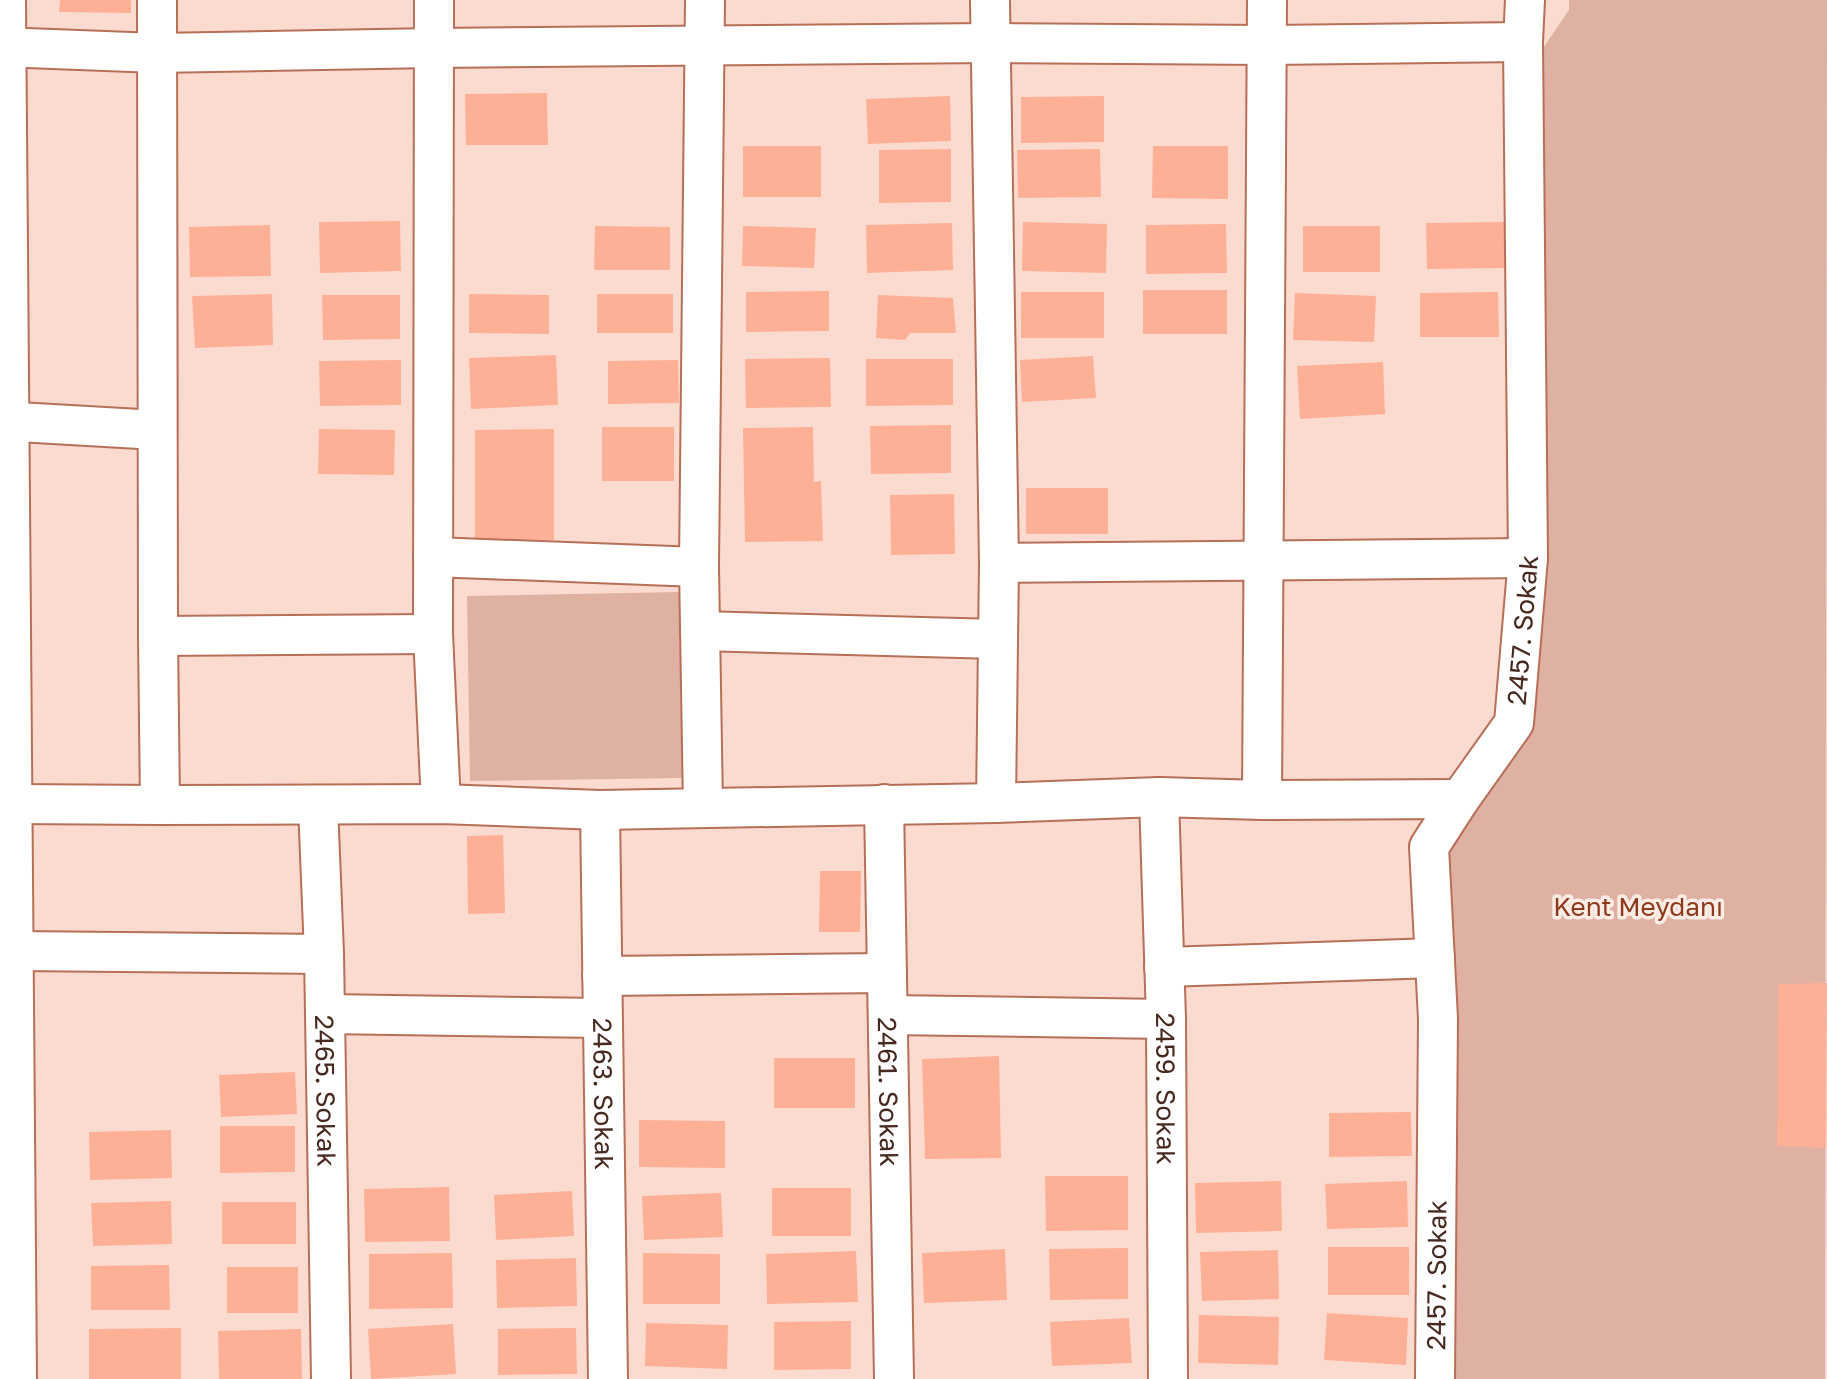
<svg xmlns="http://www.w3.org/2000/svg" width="1827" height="1379" font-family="'Golos Text',sans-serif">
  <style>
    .green { fill: #deb1a2 }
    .building { fill: #fdb096 }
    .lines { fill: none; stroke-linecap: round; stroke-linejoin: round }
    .minor-casing { stroke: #b76f57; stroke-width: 42 }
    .minor { stroke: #fff; stroke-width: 38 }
    .labels { text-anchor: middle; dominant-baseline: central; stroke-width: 7; stroke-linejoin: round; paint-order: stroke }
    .street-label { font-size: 26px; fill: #47291f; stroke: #fcece6 }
    .park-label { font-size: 26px; fill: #8e3a1b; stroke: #fcece6 }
  </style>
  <rect width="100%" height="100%" fill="#fbdbd0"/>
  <path class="green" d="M 1569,0 L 1827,0 L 1825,1379 L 1450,1379 L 1446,846 L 1534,728 L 1541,51 L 1569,10 Z
    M 679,592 L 682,778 L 470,781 L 467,596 Z"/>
  <path class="building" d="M 60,0 L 131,0 L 131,13 L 59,12 Z
    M 547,93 L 548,145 L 466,145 L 465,94 Z
    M 950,96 L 951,141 L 868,144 L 866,99 Z
    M 1104,96 L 1104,142 L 1021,143 L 1021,97 Z
    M 743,146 L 821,146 L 821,197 L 743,197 Z
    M 1153,146 L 1228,146 L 1228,199 L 1152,198 Z
    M 951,149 L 951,202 L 879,203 L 879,150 Z
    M 1100,149 L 1101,197 L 1018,198 L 1017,150 Z
    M 400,221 L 401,271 L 320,273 L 319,222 Z
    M 1023,222 L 1107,224 L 1106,273 L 1022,271 Z
    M 1506,222 L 1507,268 L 1427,269 L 1426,223 Z
    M 952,223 L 953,270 L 867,273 L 866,225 Z
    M 1226,224 L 1227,273 L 1146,274 L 1146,225 Z
    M 270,225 L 271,276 L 190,277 L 189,227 Z
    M 595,226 L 670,227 L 670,270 L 594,270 Z
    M 743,226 L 816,228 L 814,268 L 742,266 Z
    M 1303,226 L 1380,226 L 1380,272 L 1303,272 Z
    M 1143,290 L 1227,290 L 1227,334 L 1143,334 Z
    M 829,291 L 829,331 L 746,332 L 746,292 Z
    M 1021,292 L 1104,292 L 1104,338 L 1021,338 Z
    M 1498,292 L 1499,337 L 1420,337 L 1420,293 Z
    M 1295,293 L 1376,296 L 1374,342 L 1293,340 Z
    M 272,294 L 273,345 L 195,348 L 192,296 Z
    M 469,294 L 549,295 L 549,334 L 469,333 Z
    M 597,294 L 673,294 L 673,333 L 597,333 Z
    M 322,295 L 400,295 L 400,339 L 323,340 Z
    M 878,295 L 953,298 L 956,333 L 910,333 L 905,340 L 876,338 Z
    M 556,355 L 558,405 L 471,409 L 469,358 Z
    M 1093,356 L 1096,398 L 1022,402 L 1020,360 Z
    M 830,358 L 831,407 L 746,408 L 745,359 Z
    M 866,359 L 953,359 L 953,405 L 866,406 Z
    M 401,360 L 401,405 L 320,406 L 319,361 Z
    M 678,360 L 679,403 L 608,404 L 608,361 Z
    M 1383,362 L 1385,414 L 1300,419 L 1297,366 Z
    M 951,425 L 951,473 L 871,474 L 870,426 Z
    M 602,427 L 674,427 L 674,481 L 602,481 Z
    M 813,427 L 814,482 L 821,481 L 823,541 L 745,542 L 743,428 Z
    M 319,429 L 395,430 L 394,475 L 318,474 Z
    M 554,429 L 554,540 L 475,539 L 475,430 Z
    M 1026,488 L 1108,488 L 1108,534 L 1026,534 Z
    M 954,494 L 955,554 L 891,555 L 890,495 Z
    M 503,835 L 505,913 L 468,914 L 467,836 Z
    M 820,871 L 861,871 L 860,932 L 819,932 Z
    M 1827,983 L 1826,1148 L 1777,1146 L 1778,984 Z
    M 999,1056 L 1001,1158 L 925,1159 L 922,1059 Z
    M 774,1058 L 855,1058 L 855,1108 L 774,1108 Z
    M 295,1072 L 297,1114 L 221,1117 L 219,1075 Z
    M 1411,1112 L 1412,1156 L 1329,1157 L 1329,1113 Z
    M 639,1120 L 725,1121 L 725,1168 L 639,1167 Z
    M 220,1126 L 295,1126 L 295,1172 L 220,1173 Z
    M 171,1130 L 172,1178 L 90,1180 L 89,1132 Z
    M 1045,1176 L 1128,1176 L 1128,1230 L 1046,1231 Z
    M 1281,1181 L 1282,1231 L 1196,1233 L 1195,1183 Z
    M 1407,1181 L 1408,1227 L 1327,1229 L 1325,1184 Z
    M 449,1187 L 450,1241 L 365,1242 L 364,1189 Z
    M 772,1188 L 851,1188 L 851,1236 L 772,1236 Z
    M 572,1191 L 574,1236 L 496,1240 L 494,1195 Z
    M 721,1193 L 723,1237 L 644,1240 L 642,1196 Z
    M 171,1201 L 172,1244 L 93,1246 L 91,1203 Z
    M 222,1202 L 296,1202 L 296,1244 L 222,1244 Z
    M 1328,1247 L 1409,1247 L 1409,1295 L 1328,1295 Z
    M 1128,1248 L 1128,1299 L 1050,1300 L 1049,1249 Z
    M 1005,1249 L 1007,1300 L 924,1303 L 922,1253 Z
    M 1278,1250 L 1279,1299 L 1202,1301 L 1200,1252 Z
    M 856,1251 L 858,1302 L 767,1304 L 766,1254 Z
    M 452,1253 L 453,1308 L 369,1309 L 369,1254 Z
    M 643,1253 L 720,1254 L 720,1304 L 643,1304 Z
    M 576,1258 L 577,1306 L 497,1308 L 496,1260 Z
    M 169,1265 L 170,1310 L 91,1310 L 91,1266 Z
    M 227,1267 L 298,1267 L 298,1313 L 227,1313 Z
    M 1327,1313 L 1408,1318 L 1406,1365 L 1324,1360 Z
    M 1199,1315 L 1279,1317 L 1278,1365 L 1198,1363 Z
    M 1129,1318 L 1132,1363 L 1052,1366 L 1050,1322 Z
    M 851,1321 L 851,1369 L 774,1370 L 774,1322 Z
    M 646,1323 L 728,1325 L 727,1369 L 645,1366 Z
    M 453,1324 L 456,1374 L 371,1379 L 368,1329 Z
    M 181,1328 L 181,1379 L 89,1379 L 89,1329 Z
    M 576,1328 L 577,1374 L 498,1375 L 498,1329 Z
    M 301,1329 L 302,1379 L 219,1379 L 218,1331 Z"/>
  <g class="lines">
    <g class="minor-casing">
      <g id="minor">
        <path d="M 6,0 L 17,1379"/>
        <path d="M 157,0 L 158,636 L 160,805"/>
        <path d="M 434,0 L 433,634 L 441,804"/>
        <path d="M 990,0 L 999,563 L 996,803"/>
        <path d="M 0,47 L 157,53 L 433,48 L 991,43 L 1266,45 L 1523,42"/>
        <path d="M 0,421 L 157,430"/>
        <path d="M 433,557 L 699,567"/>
        <path d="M 999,563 L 1528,558"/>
        <path d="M 700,631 L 998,639"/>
        <path d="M 158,636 L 433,634"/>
        <path id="s1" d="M 1159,797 L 1166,1019 L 1168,1379"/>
        <path d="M 1262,800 L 1267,0"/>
        <path d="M 12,804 L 160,805 L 441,804 L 600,810 L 996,803 L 1159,797 L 1262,800 L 1460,799"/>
        <path id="s2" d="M 884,804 L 894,1379"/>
        <path id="s3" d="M 318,805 L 324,954 L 331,1379"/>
        <path d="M 703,807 L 699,567 L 705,0"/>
        <path id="s4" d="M 600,810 L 608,1379"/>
        <path d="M 14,951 L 324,954"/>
        <path d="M 1164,967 L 1435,958"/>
        <path d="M 602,976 L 887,973"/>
        <path d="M 325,1014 L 602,1018"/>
        <path d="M 888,1015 L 1166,1019"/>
        <path id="s5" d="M 1435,1379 L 1438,1019 L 1429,847 L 1460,799 L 1514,723 L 1528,558 L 1523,42 L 1525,0"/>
      </g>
    </g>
    <use href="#minor" class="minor"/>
  </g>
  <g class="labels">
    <g class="street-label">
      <text stroke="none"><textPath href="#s5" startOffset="776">2457. Sokak</textPath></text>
      <text stroke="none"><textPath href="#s1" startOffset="292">2459. Sokak</textPath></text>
      <text stroke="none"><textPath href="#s2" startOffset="288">2461. Sokak</textPath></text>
      <text stroke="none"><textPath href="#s3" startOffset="286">2465. Sokak</textPath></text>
      <text stroke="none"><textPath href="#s4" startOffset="284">2463. Sokak</textPath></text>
      <text stroke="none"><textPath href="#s5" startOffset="104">2457. Sokak</textPath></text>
    </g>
    <g class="park-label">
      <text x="1638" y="906">Kent Meydanı</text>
    </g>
  </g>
</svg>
